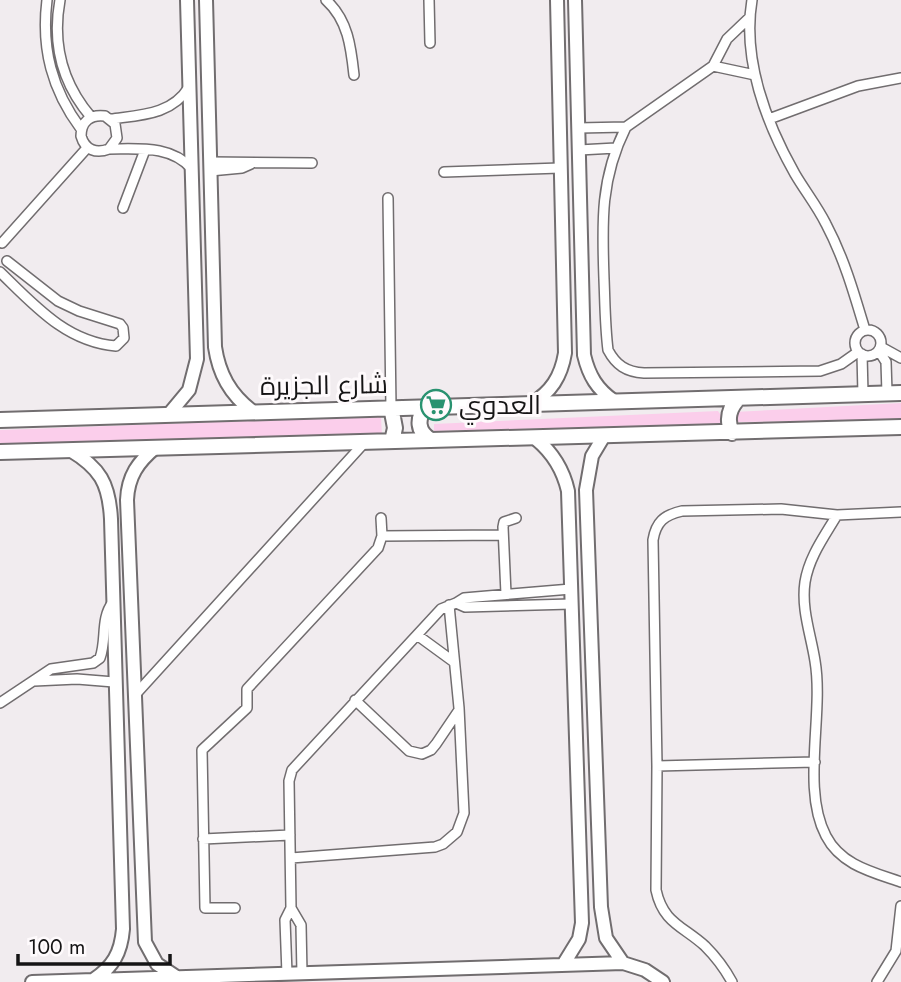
<svg xmlns="http://www.w3.org/2000/svg" width="901" height="982" font-family="Jost,Cairo,sans-serif">
  <style>
    .green { fill: #fbceeb }
    .lines { fill: none; stroke-linecap: round; stroke-linejoin: round }
    .minor-casing { stroke: #716d6f; stroke-width: 12 }
    .tertiary-casing { stroke: #716d6f; stroke-width: 16 }
    .primary-casing { stroke: #716d6f; stroke-width: 18 }
    .minor { stroke: #fff; stroke-width: 9 }
    .tertiary { stroke: #fff; stroke-width: 12 }
    .primary { stroke: #fff; stroke-width: 14 }
    .labels { text-anchor: middle; dominant-baseline: central; stroke-width: 6; stroke-linejoin: round; paint-order: stroke }
    .street-label { font-size: 26px; fill: #151415; stroke: #fefafc }
    .poi-label { font-size: 26px; fill: #151415; stroke: #fefafc; text-anchor: start }
  </style>
  <rect width="100%" height="100%" fill="#f1ecef"/>
  <path class="green" d="M 901,403 L 901,420 L 733,422 L 734,412 Z
    M 718,411 L 727,424 L 434,431 L 434,424 Z
    M 381,416 L 382,436 L 0,446 L 0,430 Z"/>
  <g class="lines">
    <g class="minor-casing">
      <path id="minor" d="M 47,0 C 41,49 52,90 81,129
        M 60,0 C 52,44 62,83 91,117
        M 326,0 C 348,20 351,47 354,75
        M 429,0 L 430,43
        M 752,0 C 742,59 766,123 795,174 C 805,191 817,206 826,224 C 844,258 854,293 865,330
        M 749,18 L 727,39 L 713,66 L 626,127 C 600,179 602,223 604,279 C 605,303 605,326 608,350 C 616,365 626,372 644,373 L 820,371 L 841,364 L 858,352
        M 713,66 L 755,75
        M 111,119 C 140,115 172,115 189,87
        M 769,119 L 858,86 L 901,78
        M 578,128 L 626,127
        M 109,149 L 117,138 L 115,124 L 105,116 C 90,114 81,122 81,136 C 85,150 96,154 109,149 C 139,149 171,145 192,169
        M 579,150 L 616,148
        M 210,162 L 312,163
        M 210,171 L 242,168 L 251,164
        M 444,172 L 560,168
        M 388,198 L 391,407
        M 123,208 L 145,150
        M 2,243 L 87,148
        M 0,272 C 34,305 66,342 116,346 L 124,338 L 123,328 L 120,324 L 79,311 L 58,301 L 7,261
        M855 343a13 13 0 1 1 26 0a13 13 0 1 1-26 0Z
        M 881,347 L 901,358
        M 879,351 L 886,362 L 887,393
        M 862,354 L 863,394
        M 837,515 C 824,537 809,557 805,582 C 801,609 811,635 815,661 C 824,714 801,789 826,836 C 841,865 872,872 901,882
        M 382,536 L 503,535
        M 571,589 L 464,598 L 456,603 L 465,607 L 571,604
        M 506,594 L 503,527 L 504,522 L 516,518
        M 417,635 L 454,662
        M 34,681 L 77,679 L 114,682
        M 135,695 L 365,442
        M 355,700 L 409,751 L 422,754 L 431,750 L 436,744 L 459,710
        M 0,703 L 51,669 L 93,663 L 100,658 C 107,639 100,619 113,602
        M 657,766 L 815,762
        M 203,839 L 290,835
        M 291,858 L 435,847 L 443,844 L 457,832 L 464,813 L 459,708 L 449,605
        M 235,908 L 205,908 L 202,750 L 247,708 L 247,689 L 378,548 L 382,536 L 381,518
        M 291,908 L 301,925 L 302,974
        M 287,974 L 285,920 L 291,908 L 289,781 L 292,770 L 441,609 L 456,603
        M 732,982 C 725,969 716,957 705,946 C 683,926 663,923 656,890 L 657,766 L 653,540 C 656,522 664,515 682,511 L 781,509 L 837,515 L 901,512
        M 877,982 L 896,951 L 901,906"/>
    </g>
    <g class="tertiary-casing">
      <path id="tertiary" d="M 206,0 L 215,347 C 219,374 230,394 252,411
        M 575,0 L 584,355 C 589,376 597,389 614,401
        M 531,404 C 551,392 561,377 565,353 L 557,0
        M 169,414 L 189,390 L 197,359 L 187,0
        M 604,436 L 592,456 L 586,490 L 601,907 L 606,938 L 623,963
        M 536,439 C 553,453 563,469 568,491 L 582,923 L 579,939 L 563,965
        M 156,447 C 138,462 128,476 127,500 L 145,942 L 157,964 L 175,976
        M 70,450 C 100,468 109,483 111,519 L 123,929 C 121,953 113,967 93,980
        M 32,982 L 623,963 L 645,970 L 663,982"/>
    </g>
    <g class="primary-casing">
      <path id="primary" d="M 427,406 C 416,418 417,432 431,440
        M 391,407 L 395,428 L 392,441
        M 0,420 L 901,393
        M 732,433 C 726,419 729,408 739,398
        M 0,452 L 901,427"/>
    </g>
    <use href="#minor" class="minor"/>
    <use href="#tertiary" class="tertiary"/>
    <use href="#primary" class="primary"/>
  </g>
  <defs>
    <g id="supermarket-ring" transform="scale(1.575)"><circle r="9.5" fill="#fefafc" stroke="#299270" stroke-width="1.5"/><path d="M-6-5.5h2.5l.6 2H6L4.5 2H-2.5L-4.4-4H-6ZM-1.5 3.2a1.3 1.3 0 1 0 .1 0ZM3 3.2a1.3 1.3 0 1 0 .1 0Z" fill="#299270"/></g>
  </defs>
  <g fill-rule="evenodd">
    <use href="#supermarket-ring" x="436" y="405"/>
  </g>
  <g class="labels">
    <g class="street-label">
      <text transform="translate(324 385) rotate(-1)">شارع الجزيرة</text>
    </g>
    <g class="poi-label">
      <text x="459" y="405">العدوي</text>
    </g>
  </g>
  <path d="M18 954v10h152v-10" fill="none" stroke="#151415" stroke-width="3.5"/>
  <text x="28" y="954" font-size="21" fill="#151415" stroke="#fefafc" stroke-width="5" paint-order="stroke">100 m</text>
</svg>
